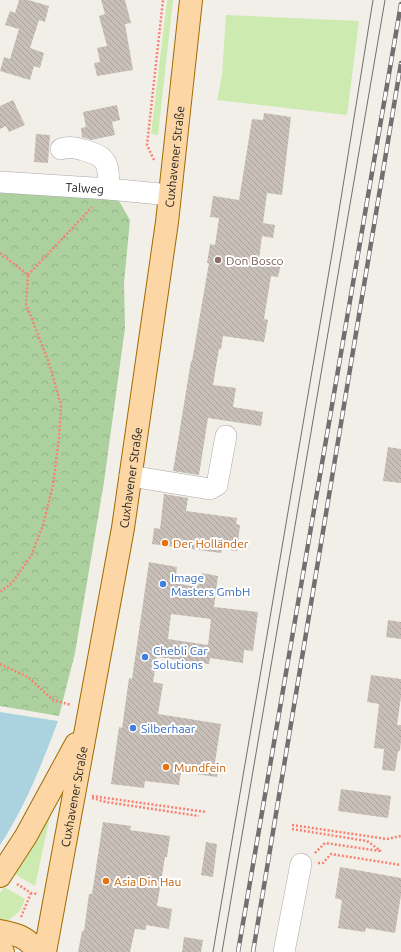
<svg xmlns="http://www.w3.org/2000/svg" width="401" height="952" font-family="Ubuntu,sans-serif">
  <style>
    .grass { fill: #cdebb0 }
    .forest { fill: url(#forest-crowns) }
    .water { fill: #aad3df }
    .building { fill: url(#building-back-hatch); fill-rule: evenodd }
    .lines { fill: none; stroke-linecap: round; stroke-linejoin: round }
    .minor-casing { stroke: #a9a9a9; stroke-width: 22 }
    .major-casing { stroke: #a06b00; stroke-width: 24 }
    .path { stroke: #fa8072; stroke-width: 2.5; stroke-dasharray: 2 2; stroke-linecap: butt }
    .minor { stroke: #fff; stroke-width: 21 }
    .major { stroke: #fcd6a4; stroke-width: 22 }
    .tram { stroke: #707070; stroke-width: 1 }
    .rail-casing { stroke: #707070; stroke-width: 4.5 }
    .rail { stroke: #fff; stroke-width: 3; stroke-dasharray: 9; stroke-linecap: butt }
    .education-dot { fill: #8d6e63; stroke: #fff; stroke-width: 1.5 }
    .food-dot { fill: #e8710a; stroke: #fff; stroke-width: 1.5 }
    .shop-dot { fill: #3f7fe0; stroke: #fff; stroke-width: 1.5 }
    .labels { text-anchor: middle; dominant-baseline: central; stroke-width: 4; stroke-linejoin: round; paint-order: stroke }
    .street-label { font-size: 12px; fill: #222; stroke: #fff }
    .education-label { font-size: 12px; fill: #785e54; stroke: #fff; text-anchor: start }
    .food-label { font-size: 12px; fill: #c56008; stroke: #fff; text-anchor: start }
    .shop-label { font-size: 12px; fill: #366cbe; stroke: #fff; text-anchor: start }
  </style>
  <defs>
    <pattern id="forest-crowns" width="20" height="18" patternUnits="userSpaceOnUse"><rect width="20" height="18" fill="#add19e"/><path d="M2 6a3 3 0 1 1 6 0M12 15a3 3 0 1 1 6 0" fill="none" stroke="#95b388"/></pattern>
    <pattern id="building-back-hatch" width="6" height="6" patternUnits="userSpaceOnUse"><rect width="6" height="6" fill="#c7bfb8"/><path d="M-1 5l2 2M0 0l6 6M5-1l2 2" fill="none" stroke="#aba49e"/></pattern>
  </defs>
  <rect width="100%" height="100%" fill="#f2efe9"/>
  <path class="grass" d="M 167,0 L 173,0 L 158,135 L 151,134 Z
    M 226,15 L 359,21 L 347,115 L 217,100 L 222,75 Z
    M 51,812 L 35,886 L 13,873 Z
    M 4,887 L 25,899 L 21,910 L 5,923 L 0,923 L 0,893 Z"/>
  <path class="forest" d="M 0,190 L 90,196 L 119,201 L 130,220 L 124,283 L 125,328 L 104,482 L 75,653 L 59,716 L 0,706 Z"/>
  <path class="water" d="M 0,712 L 58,721 C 42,764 25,807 0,845 Z"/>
  <path class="building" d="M 19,0 L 28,0 L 49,6 L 45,22 L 39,20 L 30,48 L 44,53 L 40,68 L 34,66 L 30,80 L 0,71 L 4,57 L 10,59 L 19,29 L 5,25 L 10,11 L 15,13 Z
    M 101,0 L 125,0 L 131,23 L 125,24 L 133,70 L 97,76 L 94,63 L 100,62 L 97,48 L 107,46 L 99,16 L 105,14 Z
    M 13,100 L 25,125 L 9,132 L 6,126 L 0,129 L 0,106 Z
    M 117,105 L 120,120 L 112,122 L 115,135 L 91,140 L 82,137 L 81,128 L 86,127 L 83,112 Z
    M 264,113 L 291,117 L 282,195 L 267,193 L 263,223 L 275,225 L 273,238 L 262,236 L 259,260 L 281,264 L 278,277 L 271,276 L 264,319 L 268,320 L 264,342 L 223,336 L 221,349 L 219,349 L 213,385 L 236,388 L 233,407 L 263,412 L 261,426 L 208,418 L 199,475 L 173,471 L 191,361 L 192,361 L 209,263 L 207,263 L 210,244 L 215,245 L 219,218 L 210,217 L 213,196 L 239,200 L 252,119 L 263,120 Z
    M 36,134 L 50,135 L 48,163 L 34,162 Z
    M 388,447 L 401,449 L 401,483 L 383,481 Z
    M 164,494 L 188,498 L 186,511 L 237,518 L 236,524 L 240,525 L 237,551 L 222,549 L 221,553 L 152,544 L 154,528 L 160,529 Z
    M 149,562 L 177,567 L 175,583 L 197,587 L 202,573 L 218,576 L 214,607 L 258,612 L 253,651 L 244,650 L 243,663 L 210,658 L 209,664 L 157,657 L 153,682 L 163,684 L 158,714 L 221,724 L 215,762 L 219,763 L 217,777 L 181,772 L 179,785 L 145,781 L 144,788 L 111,784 L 119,727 L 122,728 L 129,678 L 132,679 ZM 171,614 L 211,619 L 208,645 L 168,639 Z
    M 388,620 L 401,622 L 401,639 L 386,637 Z
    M 371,675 L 401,679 L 401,697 L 397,725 L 401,725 L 401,740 L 400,751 L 398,751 L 395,771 L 382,770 L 384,749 L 374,748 L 379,704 L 367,702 Z
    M 341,789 L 391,796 L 388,818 L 338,811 Z
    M 103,822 L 131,826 L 130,830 L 170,836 L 167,857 L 165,857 L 157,906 L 172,909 L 169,929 L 146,925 L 146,930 L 135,929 L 130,952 L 78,952 L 82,931 L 84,931 L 89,894 L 92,894 Z
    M 206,842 L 217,844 L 213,877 L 201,875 Z
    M 340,867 L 401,878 L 401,895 L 395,933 L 366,928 L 365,932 L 338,928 L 342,900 L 335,898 Z
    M 184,937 L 203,940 L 201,952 L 182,952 Z"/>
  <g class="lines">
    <g class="minor-casing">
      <g id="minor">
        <path d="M 61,149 C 69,146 75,147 83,150 C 109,157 108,163 109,189"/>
        <path id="s1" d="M 0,182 L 109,189 L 170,195"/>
        <path d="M 130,476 L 210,489 L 217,485 L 226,436"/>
        <path d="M 284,952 L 301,864"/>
      </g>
    </g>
    <g class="major-casing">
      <g id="major">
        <path d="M 0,876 L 26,836 L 76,744"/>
        <path d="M 0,931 C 17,934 27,937 38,952"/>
        <path d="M 0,951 L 3,952"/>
        <path id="s2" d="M 45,952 L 123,528 L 167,222 L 191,0"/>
      </g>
    </g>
    <path class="path" d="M 154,160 L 147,145 L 163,0
      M 0,253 L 28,275 L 26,304 L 49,363 L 61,405 L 59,438 L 53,485 L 43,525 L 31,556 L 12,583 L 0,592
      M 28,275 L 92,207
      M 0,664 L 28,677 L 53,700 L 71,705
      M 92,796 L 206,812
      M 92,798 L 106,802 L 199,816
      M 292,825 L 387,839 L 401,836
      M 292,829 L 367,841 L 381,851
      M 315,853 L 325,843 L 380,851
      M 318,863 L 323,863 L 331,854 L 401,865
      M 17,884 L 31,893 L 37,894
      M 21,917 L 31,893"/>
    <use href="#minor" class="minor"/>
    <use href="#major" class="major"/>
    <path class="tram" d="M 213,952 L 333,248 L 373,0
      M 222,952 L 385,0"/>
    <g class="rail-casing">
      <path id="rail" d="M 238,952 L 401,4
        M 253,952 L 401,63"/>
    </g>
    <use href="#rail" class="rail"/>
  </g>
  <circle class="education-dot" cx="218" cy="260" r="4"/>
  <g class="food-dot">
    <circle cx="165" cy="543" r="4"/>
    <circle cx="166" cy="767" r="4"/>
    <circle cx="106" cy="881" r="4"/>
  </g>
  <g class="shop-dot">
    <circle cx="163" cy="584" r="4"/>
    <circle cx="145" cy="657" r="4"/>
    <circle cx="133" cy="728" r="4"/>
  </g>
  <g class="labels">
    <g class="street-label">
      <text stroke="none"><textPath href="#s2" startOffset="806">Cuxhavener Straße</textPath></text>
      <text stroke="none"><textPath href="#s1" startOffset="85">Talweg</textPath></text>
      <text stroke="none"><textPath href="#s2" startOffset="482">Cuxhavener Straße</textPath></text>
      <text stroke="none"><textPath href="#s2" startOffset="158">Cuxhavener Straße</textPath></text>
    </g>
    <g class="education-label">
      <text x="226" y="260">Don Bosco</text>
    </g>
    <g class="food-label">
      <text x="173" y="543">Der Holländer</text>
      <text x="174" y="767">Mundfein</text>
      <text x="114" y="881">Asia Din Hau</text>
    </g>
    <g class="shop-label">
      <text x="171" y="577">Image<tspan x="171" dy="14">Masters GmbH</tspan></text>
      <text x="153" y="650">Chebli Car<tspan x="153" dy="14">Solutions</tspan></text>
      <text x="141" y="728">Silberhaar</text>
    </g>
  </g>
</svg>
